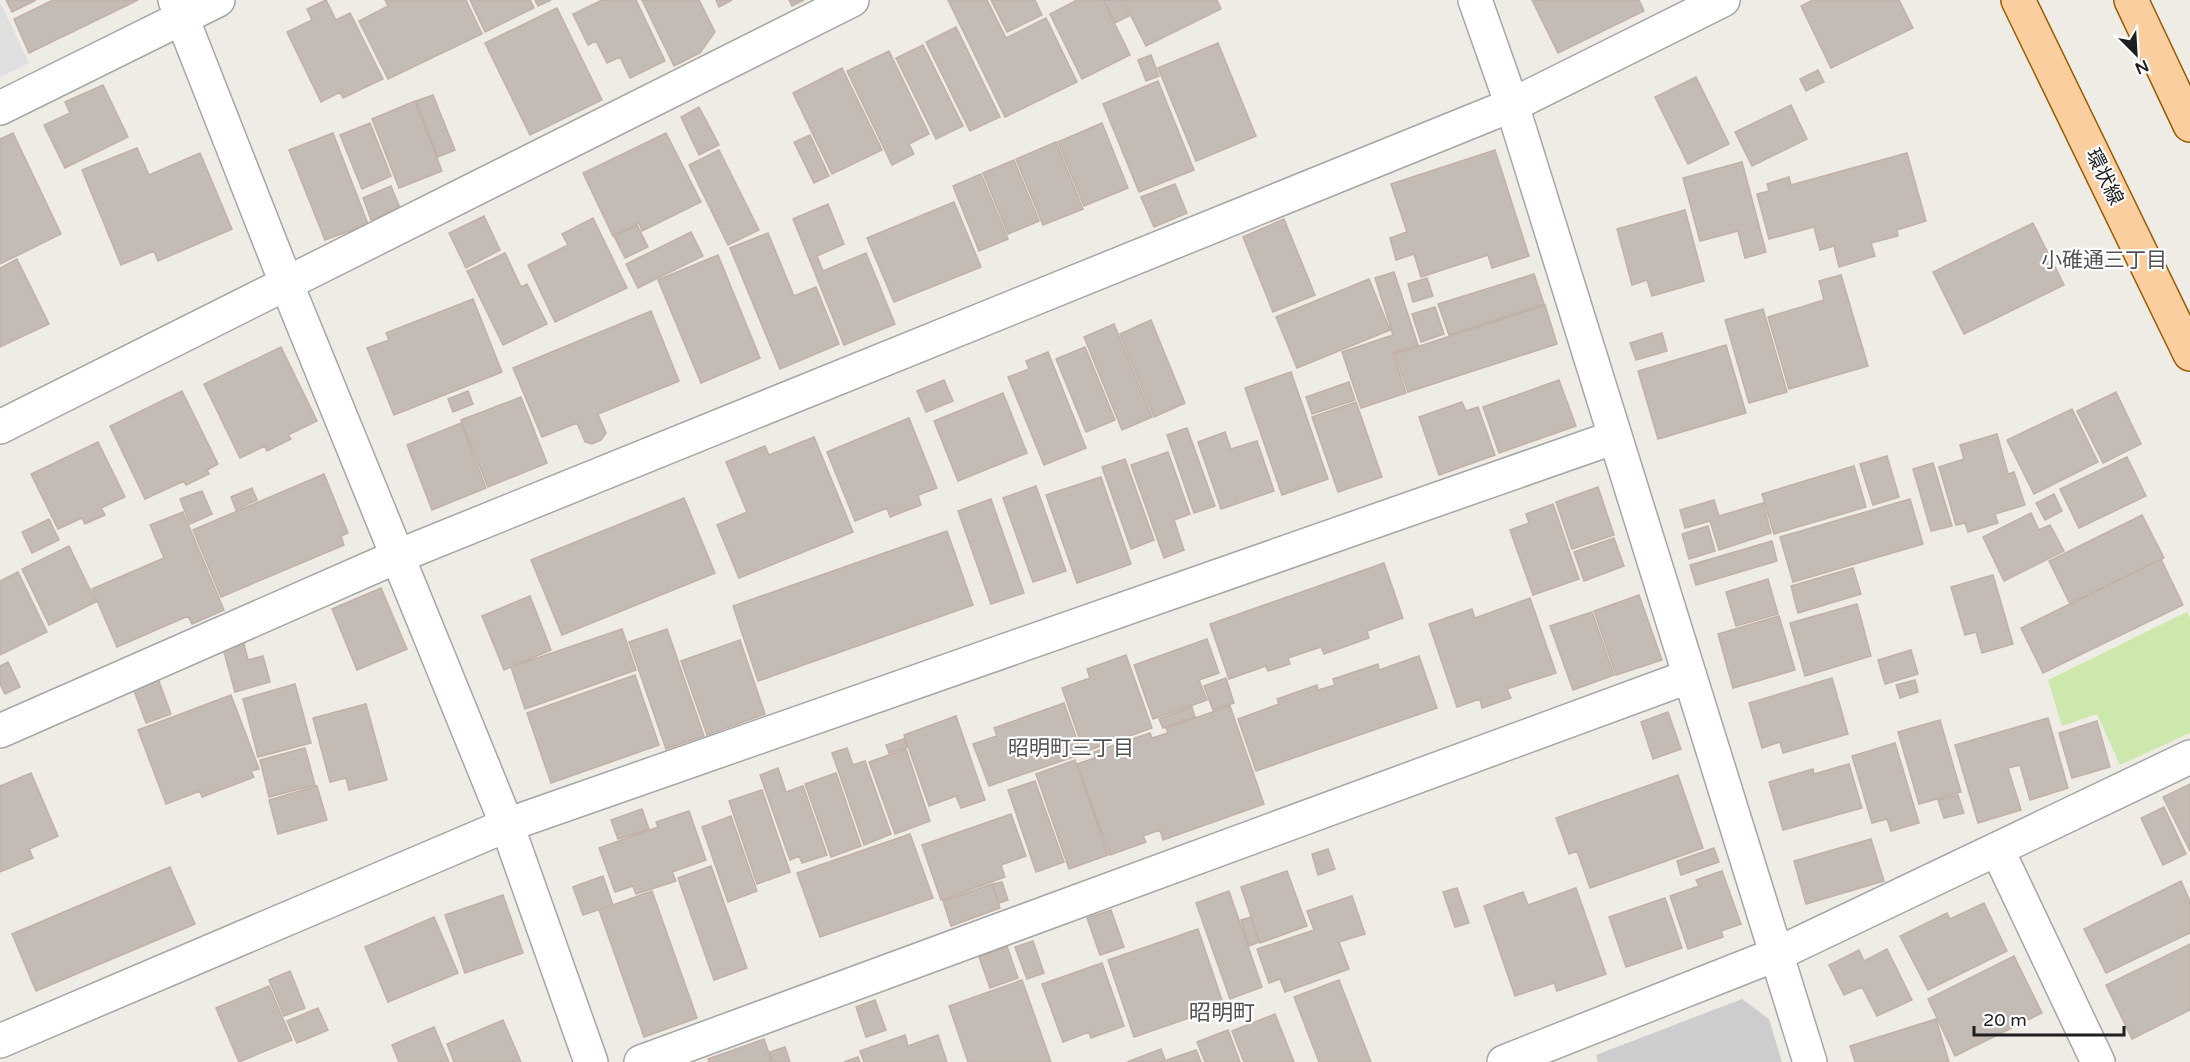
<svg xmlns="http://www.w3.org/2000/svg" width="2190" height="1062" font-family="'Varela Round','Noto Sans JP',sans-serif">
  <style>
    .religious { fill: #cdcdcd }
    .grass { fill: #cde8ac }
    .parking { fill: #dfdfdf }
    .building { fill: #c4bbb4; stroke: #c1b1a7; stroke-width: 1.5 }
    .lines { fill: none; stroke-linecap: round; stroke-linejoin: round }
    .minor-casing { stroke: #a6a6a6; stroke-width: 36 }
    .major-casing { stroke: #965e03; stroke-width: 36 }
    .minor { stroke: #fff; stroke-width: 33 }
    .major { stroke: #face9f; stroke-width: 33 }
    .labels { text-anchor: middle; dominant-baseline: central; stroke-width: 4.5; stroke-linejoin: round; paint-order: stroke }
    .street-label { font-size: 20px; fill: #1f1f1f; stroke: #fff }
    .neighbourhood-label { font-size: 21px; fill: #525252; stroke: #fff }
    .quarter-label { font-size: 22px; fill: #525252; stroke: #fff }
  </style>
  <rect width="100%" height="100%" fill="#efebe5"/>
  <path class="religious" d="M 1742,999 L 1769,1019 L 1782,1062 L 1598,1062 L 1596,1055 Z"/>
  <path class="grass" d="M 2187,612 L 2190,618 L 2190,733 L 2120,765 L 2097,714 L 2062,726 L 2048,680 Z"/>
  <path class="parking" d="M 0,2 L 29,63 L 0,77 Z"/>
  <path class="building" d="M 6,0 L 36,0 L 12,12 Z
    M 53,0 L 138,0 L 29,53 L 14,19 Z
    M 326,0 L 336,20 L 350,13 L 383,79 L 343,98 L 340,92 L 321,102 L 287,32 L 312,20 L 307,9 Z
    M 385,0 L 466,0 L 482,34 L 388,79 L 359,21 L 388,6 Z
    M 470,0 L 530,0 L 534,8 L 485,32 Z
    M 535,0 L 551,0 L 538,6 Z
    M 602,0 L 636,0 L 665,61 L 630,78 L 620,57 L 607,63 L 596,41 L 588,45 L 573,14 Z
    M 642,0 L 699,0 L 715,32 L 700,53 L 674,66 Z
    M 716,0 L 732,0 L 719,7 Z
    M 789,0 L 804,0 L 792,6 Z
    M 948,0 L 987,0 L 1006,38 L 1046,18 L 1077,82 L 1005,117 Z
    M 991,0 L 1035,0 L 1042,15 L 1007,32 Z
    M 1077,0 L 1103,0 L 1130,55 L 1082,79 L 1050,14 Z
    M 1104,0 L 1121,0 L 1129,16 L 1115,23 Z
    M 1123,0 L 1217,0 L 1221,9 L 1146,46 Z
    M 1532,0 L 1639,0 L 1644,11 L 1558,53 Z
    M 1813,0 L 1899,0 L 1913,28 L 1831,68 L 1801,6 Z
    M 557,8 L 602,100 L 530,135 L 485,43 Z
    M 956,27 L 1000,117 L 970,131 L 926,42 Z
    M 1218,43 L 1256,136 L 1196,161 L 1158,68 Z
    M 923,45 L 963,126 L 936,139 L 896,58 Z
    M 889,51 L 929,134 L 909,144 L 914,154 L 892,165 L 847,71 Z
    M 1151,55 L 1159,76 L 1146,81 L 1138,60 Z
    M 842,68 L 882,150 L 832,174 L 793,93 Z
    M 1818,70 L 1824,82 L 1806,91 L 1800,79 Z
    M 1696,77 L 1729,144 L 1688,164 L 1655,97 Z
    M 1158,81 L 1194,170 L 1139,192 L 1103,104 Z
    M 103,85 L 128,137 L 65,168 L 44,125 L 70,113 L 65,102 Z
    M 433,95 L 455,150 L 438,157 L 416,101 Z
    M 415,101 L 442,171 L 399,188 L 372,119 Z
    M 1791,105 L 1807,139 L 1752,166 L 1735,132 Z
    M 699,107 L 719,145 L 699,155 L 681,117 Z
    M 370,123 L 391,176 L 362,189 L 340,135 Z
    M 1102,123 L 1128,188 L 1084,206 L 1058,142 Z
    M 13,133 L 61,234 L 0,264 L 0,139 Z
    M 333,133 L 368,224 L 325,240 L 289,150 Z
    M 666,133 L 701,202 L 642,231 L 639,223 L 613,236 L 583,173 Z
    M 810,135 L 829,176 L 814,183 L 794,142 Z
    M 1056,142 L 1083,209 L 1043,225 L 1016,159 Z
    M 137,148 L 149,175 L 200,153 L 232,229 L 158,261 L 154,251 L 121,265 L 82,170 Z
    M 719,150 L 759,230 L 728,245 L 689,165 Z
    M 1495,150 L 1529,256 L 1492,268 L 1488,255 L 1421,277 L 1414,254 L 1396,260 L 1390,238 L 1407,232 L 1391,184 Z
    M 1907,153 L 1926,221 L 1897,230 L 1898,236 L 1871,243 L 1875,256 L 1839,267 L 1834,246 L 1820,250 L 1814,227 L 1769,239 L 1757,194 L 1769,191 L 1767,184 L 1789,177 L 1791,185 Z
    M 1014,160 L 1039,221 L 1008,234 L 983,173 Z
    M 1742,162 L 1766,252 L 1745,258 L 1738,231 L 1700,241 L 1683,178 Z
    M 981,174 L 1008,239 L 979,251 L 953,186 Z
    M 1175,184 L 1187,213 L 1154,227 L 1141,197 Z
    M 391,186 L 400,208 L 371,220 L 363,198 Z
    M 954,202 L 981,267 L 894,302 L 867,238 Z
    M 828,204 L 844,244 L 817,256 L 823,271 L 866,253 L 895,324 L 844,345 L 793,219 Z
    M 1685,210 L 1704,281 L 1652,296 L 1647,280 L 1632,285 L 1617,229 Z
    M 484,216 L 500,250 L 466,268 L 449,233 Z
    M 593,218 L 627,288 L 555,322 L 528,265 L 568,245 L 562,234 Z
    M 1284,219 L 1315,295 L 1273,312 L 1243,237 Z
    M 2033,223 L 2064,285 L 1964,334 L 1933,272 Z
    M 637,225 L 648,247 L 625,258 L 614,236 Z
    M 691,232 L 703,256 L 638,288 L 626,264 Z
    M 768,233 L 794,296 L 816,287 L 839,344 L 780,369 L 730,248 Z
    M 505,253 L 521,287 L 527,284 L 547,324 L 503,345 L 467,271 Z
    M 718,255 L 760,358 L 701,383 L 658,280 Z
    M 17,259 L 49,324 L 0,347 L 0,268 Z
    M 1394,272 L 1418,345 L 1393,353 L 1406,393 L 1361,408 L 1342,352 L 1393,335 L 1375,278 Z
    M 1534,274 L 1544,304 L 1449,335 L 1438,304 Z
    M 1841,275 L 1868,366 L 1789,389 L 1768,317 L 1824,300 L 1819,281 Z
    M 1427,278 L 1433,296 L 1413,302 L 1408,284 Z
    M 1369,279 L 1390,330 L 1297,368 L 1276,317 Z
    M 473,299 L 502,372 L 394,415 L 367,348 L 389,340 L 386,333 Z
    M 1545,305 L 1557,344 L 1408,392 L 1395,354 Z
    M 1435,307 L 1444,334 L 1421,342 L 1412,314 Z
    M 1763,309 L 1787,392 L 1749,403 L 1725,320 Z
    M 651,311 L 679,381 L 598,414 L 606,433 L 601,440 L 592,444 L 585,442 L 577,423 L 542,437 L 513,368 Z
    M 1151,320 L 1185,403 L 1154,417 L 1120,334 Z
    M 1114,324 L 1152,417 L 1122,430 L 1084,337 Z
    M 1662,333 L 1667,351 L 1636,360 L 1630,343 Z
    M 1726,345 L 1746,413 L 1658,439 L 1638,371 Z
    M 281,347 L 317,421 L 288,435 L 291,439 L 267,451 L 265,446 L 240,458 L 204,384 Z
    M 1085,347 L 1115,420 L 1086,432 L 1056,359 Z
    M 1048,352 L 1086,448 L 1044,465 L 1008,377 L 1029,369 L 1026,361 Z
    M 1291,372 L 1328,479 L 1282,495 L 1245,388 Z
    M 944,380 L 953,401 L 926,412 L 917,391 Z
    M 1559,380 L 1576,426 L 1499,453 L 1483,407 Z
    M 1349,382 L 1355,400 L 1312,414 L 1306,397 Z
    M 182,391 L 218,464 L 207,470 L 209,474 L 186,485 L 184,481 L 145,499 L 110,426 Z
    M 468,391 L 473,404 L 453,412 L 448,399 Z
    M 2116,392 L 2141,444 L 2103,463 L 2077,411 Z
    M 1003,393 L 1027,453 L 958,481 L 934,421 Z
    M 521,397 L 547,463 L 488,487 L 461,420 Z
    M 1356,402 L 1382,477 L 1338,492 L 1312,417 Z
    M 1462,402 L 1466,411 L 1478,407 L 1495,455 L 1439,475 L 1419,417 Z
    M 2072,409 L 2098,462 L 2034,494 L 2007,440 Z
    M 909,418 L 937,488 L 918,495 L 921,505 L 890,517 L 887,508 L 855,521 L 827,452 Z
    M 461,423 L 486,488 L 432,510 L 407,445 Z
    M 1187,428 L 1215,506 L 1194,513 L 1167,435 Z
    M 1225,432 L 1231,449 L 1257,441 L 1274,491 L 1221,509 L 1198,442 Z
    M 1997,434 L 2008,474 L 2014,472 L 2025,505 L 1995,514 L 1998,523 L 1968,532 L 1965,523 L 1956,525 L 1939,467 L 1964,459 L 1960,445 Z
    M 814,437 L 853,532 L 739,578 L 717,525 L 747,512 L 726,462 L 765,446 L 769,455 Z
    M 98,442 L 125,497 L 101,508 L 105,515 L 85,524 L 82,518 L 58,529 L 31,474 Z
    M 1168,452 L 1190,514 L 1174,520 L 1184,550 L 1164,558 L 1131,465 Z
    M 1887,456 L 1899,497 L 1873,505 L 1860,464 Z
    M 2127,457 L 2146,496 L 2079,528 L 2060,489 Z
    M 1125,459 L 1154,540 L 1131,549 L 1102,467 Z
    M 1933,463 L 1952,526 L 1931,531 L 1913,469 Z
    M 1854,466 L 1866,507 L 1774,534 L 1762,494 Z
    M 324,474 L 348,533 L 341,536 L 344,545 L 221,597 L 193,530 Z
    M 1101,477 L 1131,564 L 1077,583 L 1046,495 Z
    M 1036,486 L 1066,571 L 1033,582 L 1003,498 Z
    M 1598,487 L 1614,535 L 1572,549 L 1556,502 Z
    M 252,488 L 257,500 L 236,510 L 231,497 Z
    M 202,491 L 212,514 L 190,524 L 180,499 Z
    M 2054,494 L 2062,511 L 2045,520 L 2036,503 Z
    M 684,498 L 715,573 L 562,635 L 531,560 Z
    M 991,499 L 1024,593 L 991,604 L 958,511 Z
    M 1910,499 L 1923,544 L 1793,582 L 1780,537 Z
    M 1714,500 L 1719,516 L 1763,503 L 1771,533 L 1719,550 L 1710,521 L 1685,528 L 1680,510 Z
    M 1553,504 L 1579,579 L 1533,595 L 1510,530 L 1529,523 L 1526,514 Z
    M 183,512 L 224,610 L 192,624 L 188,616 L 117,647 L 92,589 L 164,558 L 150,525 Z
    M 2031,513 L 2039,530 L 2050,525 L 2064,551 L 2004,581 L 1983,537 Z
    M 2142,515 L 2164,558 L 2070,604 L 2049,561 Z
    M 49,519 L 59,540 L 32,553 L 22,532 Z
    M 1708,526 L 1715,551 L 1689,559 L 1682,534 Z
    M 947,531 L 973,605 L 758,681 L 733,606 Z
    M 1614,538 L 1624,566 L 1584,581 L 1574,552 Z
    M 1772,541 L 1777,561 L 1696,585 L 1690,565 Z
    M 69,546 L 96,602 L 49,625 L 22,569 Z
    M 2161,559 L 2183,605 L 2043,673 L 2021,628 Z
    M 1384,563 L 1403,618 L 1367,631 L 1369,638 L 1324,654 L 1321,647 L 1288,658 L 1290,664 L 1268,671 L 1266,666 L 1229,679 L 1210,624 Z
    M 1853,568 L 1861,594 L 1798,613 L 1791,586 Z
    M 18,572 L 47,632 L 0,655 L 0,581 Z
    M 1993,575 L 2013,644 L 1982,653 L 1976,632 L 1965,635 L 1951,587 Z
    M 1768,579 L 1778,614 L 1736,626 L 1726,592 Z
    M 381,588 L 407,649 L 357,670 L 332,609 Z
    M 1639,595 L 1662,660 L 1616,675 L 1594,611 Z
    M 530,596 L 551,650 L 504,670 L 482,616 Z
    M 1530,598 L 1556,673 L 1507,689 L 1511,698 L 1482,708 L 1480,699 L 1457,707 L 1429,624 L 1472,609 L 1475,618 Z
    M 1857,604 L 1871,656 L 1805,676 L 1790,623 Z
    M 1592,612 L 1614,675 L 1573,690 L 1550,626 Z
    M 1779,616 L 1795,670 L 1733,688 L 1718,634 Z
    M 622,629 L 636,670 L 525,709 L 511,667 Z
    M 667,629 L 704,736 L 666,749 L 629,642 Z
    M 1207,639 L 1219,673 L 1199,680 L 1207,700 L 1153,719 L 1134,665 Z
    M 243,640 L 248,660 L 263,656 L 270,682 L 235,692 L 222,645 Z
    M 740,640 L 765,714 L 707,735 L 681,661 Z
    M 1911,650 L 1918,674 L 1885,684 L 1878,660 Z
    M 1126,655 L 1152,728 L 1084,752 L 1062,688 L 1090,678 L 1087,669 Z
    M 1419,656 L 1437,708 L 1256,771 L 1238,719 L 1279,704 L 1277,699 L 1317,685 L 1318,690 L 1335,685 L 1333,679 L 1378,664 L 1379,670 Z
    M 8,662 L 20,687 L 5,694 L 0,684 L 0,666 Z
    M 635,675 L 659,745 L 551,783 L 527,713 Z
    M 157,676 L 171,714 L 146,723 L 132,685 Z
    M 1226,678 L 1234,703 L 1213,710 L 1204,686 Z
    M 1832,678 L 1848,734 L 1783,753 L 1780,742 L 1762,748 L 1749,703 Z
    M 1915,680 L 1918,692 L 1900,698 L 1896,685 Z
    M 295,684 L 311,743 L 258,757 L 243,699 Z
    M 231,695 L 259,769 L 251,771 L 254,777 L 202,797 L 200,791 L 166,804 L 138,730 Z
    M 1064,703 L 1082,754 L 989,786 L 973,744 L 997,736 L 994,728 Z
    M 366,704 L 387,780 L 349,790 L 346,778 L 330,782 L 313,718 Z
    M 1230,706 L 1264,804 L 1163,840 L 1160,830 L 1143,836 L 1146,842 L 1110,855 L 1077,764 L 1095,758 L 1094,752 L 1150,733 L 1152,738 L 1168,733 L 1166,728 Z
    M 1192,707 L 1195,717 L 1163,728 L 1159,719 Z
    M 1668,712 L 1681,749 L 1653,759 L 1641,722 Z
    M 956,716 L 985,800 L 961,808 L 956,796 L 929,806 L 904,735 Z
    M 2048,718 L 2068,788 L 2030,800 L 2020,765 L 2008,768 L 2021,810 L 1978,823 L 1955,745 Z
    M 1940,720 L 1961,792 L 1919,804 L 1898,732 Z
    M 2097,721 L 2110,767 L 2072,778 L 2059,733 Z
    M 904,739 L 907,747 L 889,753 L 886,745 Z
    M 1895,743 L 1919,823 L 1891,831 L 1887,819 L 1872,823 L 1852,756 Z
    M 305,748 L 315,785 L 269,797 L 260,760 Z
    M 847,748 L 853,765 L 865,761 L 891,834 L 864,845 L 832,753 Z
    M 906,749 L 930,821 L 895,834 L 869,762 Z
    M 1075,760 L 1108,855 L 1069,869 L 1036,774 Z
    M 1849,764 L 1862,808 L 1783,830 L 1769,782 L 1813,769 L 1814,774 Z
    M 778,768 L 786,792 L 803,786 L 827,855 L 802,863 L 799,856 L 790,860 L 760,775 Z
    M 31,773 L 58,836 L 29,849 L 33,858 L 0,872 L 0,786 Z
    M 836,773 L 861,846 L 831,857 L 805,784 Z
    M 1678,775 L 1703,848 L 1590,888 L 1577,851 L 1569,854 L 1556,818 Z
    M 1035,781 L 1064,862 L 1036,872 L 1008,790 Z
    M 2190,784 L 2190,851 L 2163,797 Z
    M 317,786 L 327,820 L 278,834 L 269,800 Z
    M 762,790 L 790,872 L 757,884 L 729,801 Z
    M 1958,795 L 1964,813 L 1944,818 L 1938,800 Z
    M 2164,807 L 2186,854 L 2163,865 L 2141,818 Z
    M 642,809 L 649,829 L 618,839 L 611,820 Z
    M 689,811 L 706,860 L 672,872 L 676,881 L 636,894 L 633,886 L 615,892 L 599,848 L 658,827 L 656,822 Z
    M 1011,814 L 1026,856 L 1001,865 L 1005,877 L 941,900 L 922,845 Z
    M 731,816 L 757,891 L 728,902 L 702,827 Z
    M 910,834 L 933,898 L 820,937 L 797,873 Z
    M 1871,839 L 1884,881 L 1806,904 L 1794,861 Z
    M 1714,848 L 1719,862 L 1681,875 L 1677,861 Z
    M 1328,849 L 1335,869 L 1318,875 L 1312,854 Z
    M 711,866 L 747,968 L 714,980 L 678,878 Z
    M 170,867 L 195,924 L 36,991 L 12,934 Z
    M 1287,871 L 1307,926 L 1260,943 L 1241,887 Z
    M 1722,871 L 1741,924 L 1721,931 L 1723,937 L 1688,949 L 1670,896 L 1699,886 L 1696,880 Z
    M 603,876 L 613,905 L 583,915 L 573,887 Z
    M 2181,881 L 2190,901 L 2190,933 L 2106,973 L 2084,929 Z
    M 1002,882 L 1008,900 L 999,903 L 992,884 Z
    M 992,884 L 1000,908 L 951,926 L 943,901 Z
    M 1457,888 L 1469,923 L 1455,927 L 1443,892 Z
    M 1576,888 L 1606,974 L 1557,991 L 1554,983 L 1515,996 L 1484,906 L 1523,892 L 1528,905 Z
    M 652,891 L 697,1018 L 644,1037 L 599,910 Z
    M 1229,891 L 1262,987 L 1230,999 L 1196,903 Z
    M 503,895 L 523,953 L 465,973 L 445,915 Z
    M 1352,896 L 1365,934 L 1339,942 L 1349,969 L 1285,992 L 1280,979 L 1269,983 L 1257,949 L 1314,930 L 1307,911 Z
    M 1665,898 L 1682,948 L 1626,967 L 1609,917 Z
    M 1984,903 L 2007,951 L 1928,990 L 1900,936 L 1947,913 L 1950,919 Z
    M 1111,910 L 1124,947 L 1100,955 L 1087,918 Z
    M 434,917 L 458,973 L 388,1002 L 365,947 Z
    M 1251,917 L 1259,942 L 1249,946 L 1241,920 Z
    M 1198,929 L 1224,1006 L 1134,1037 L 1108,960 Z
    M 1033,941 L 1044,973 L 1027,979 L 1015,947 Z
    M 2190,944 L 2190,1010 L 2132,1039 L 2106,985 Z
    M 1007,946 L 1018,978 L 990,988 L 979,957 Z
    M 1887,949 L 1912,1000 L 1877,1016 L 1862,987 L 1844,995 L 1829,965 L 1859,950 L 1864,961 Z
    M 2014,956 L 2042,1013 L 1955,1056 L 1928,999 Z
    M 1102,963 L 1124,1026 L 1091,1038 L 1089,1032 L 1063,1042 L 1042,984 Z
    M 290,971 L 305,1008 L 284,1016 L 269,980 Z
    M 1022,980 L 1051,1062 L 968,1062 L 949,1006 Z
    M 1339,980 L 1371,1062 L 1319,1062 L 1294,997 Z
    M 269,986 L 292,1040 L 239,1062 L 216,1008 Z
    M 875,1000 L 886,1030 L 866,1037 L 856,1007 Z
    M 318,1008 L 328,1030 L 297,1043 L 287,1021 Z
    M 1275,1014 L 1294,1062 L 1244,1062 L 1232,1031 Z
    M 1936,1019 L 1949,1062 L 1855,1062 L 1850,1046 Z
    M 503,1020 L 521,1062 L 454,1062 L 447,1044 Z
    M 434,1027 L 449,1062 L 399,1062 L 392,1045 Z
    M 1228,1030 L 1240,1062 L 1205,1062 L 1197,1042 Z
    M 905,1035 L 908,1046 L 938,1035 L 947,1062 L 864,1062 L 860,1051 Z
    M 764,1039 L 772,1062 L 709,1062 L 708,1059 Z
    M 785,1047 L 790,1062 L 773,1062 L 770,1052 Z
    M 1161,1049 L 1166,1062 L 1127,1062 Z
    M 1196,1050 L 1201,1062 L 1168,1062 L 1167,1060 Z
    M 858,1057 L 860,1062 L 844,1062 Z"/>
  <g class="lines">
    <g class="minor-casing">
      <path id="minor" d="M 175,0 L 287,285 L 507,825 L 591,1062
        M 1475,0 L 1512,105 L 1810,1062
        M 0,108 L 218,0
        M 0,427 L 852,0
        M 0,731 L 396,557 L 1512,105 L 1723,0
        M 1997,849 L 2098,1062
        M 0,1041 L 507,825 L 1615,437
        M 641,1062 L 1690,676
        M 1504,1062 L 1777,954 L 2190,757"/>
    </g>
    <g class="major-casing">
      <path id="major" d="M 2018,0 L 2190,354
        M 2131,0 L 2190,125"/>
    </g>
    <use href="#minor" class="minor"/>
    <use href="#major" class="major"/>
  </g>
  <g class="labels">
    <g class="street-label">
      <text transform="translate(2104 177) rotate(64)">環状線</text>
    </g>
    <g class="neighbourhood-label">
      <text x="2104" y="260">小碓通三丁目</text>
      <text x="1071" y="748">昭明町三丁目</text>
    </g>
    <g class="quarter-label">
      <text x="1222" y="1013">昭明町</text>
    </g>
  </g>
  <g transform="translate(2136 54) rotate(156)" stroke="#ffffff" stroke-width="4.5" paint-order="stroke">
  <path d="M0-4.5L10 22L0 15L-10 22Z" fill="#1f1f1f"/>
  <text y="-9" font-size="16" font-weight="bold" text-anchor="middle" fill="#1f1f1f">N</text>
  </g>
  <path d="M1974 1026v9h150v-9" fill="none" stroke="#1f1f1f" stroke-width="3"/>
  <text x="1983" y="1026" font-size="18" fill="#1f1f1f" stroke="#ffffff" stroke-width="4.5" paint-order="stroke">20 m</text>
</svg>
